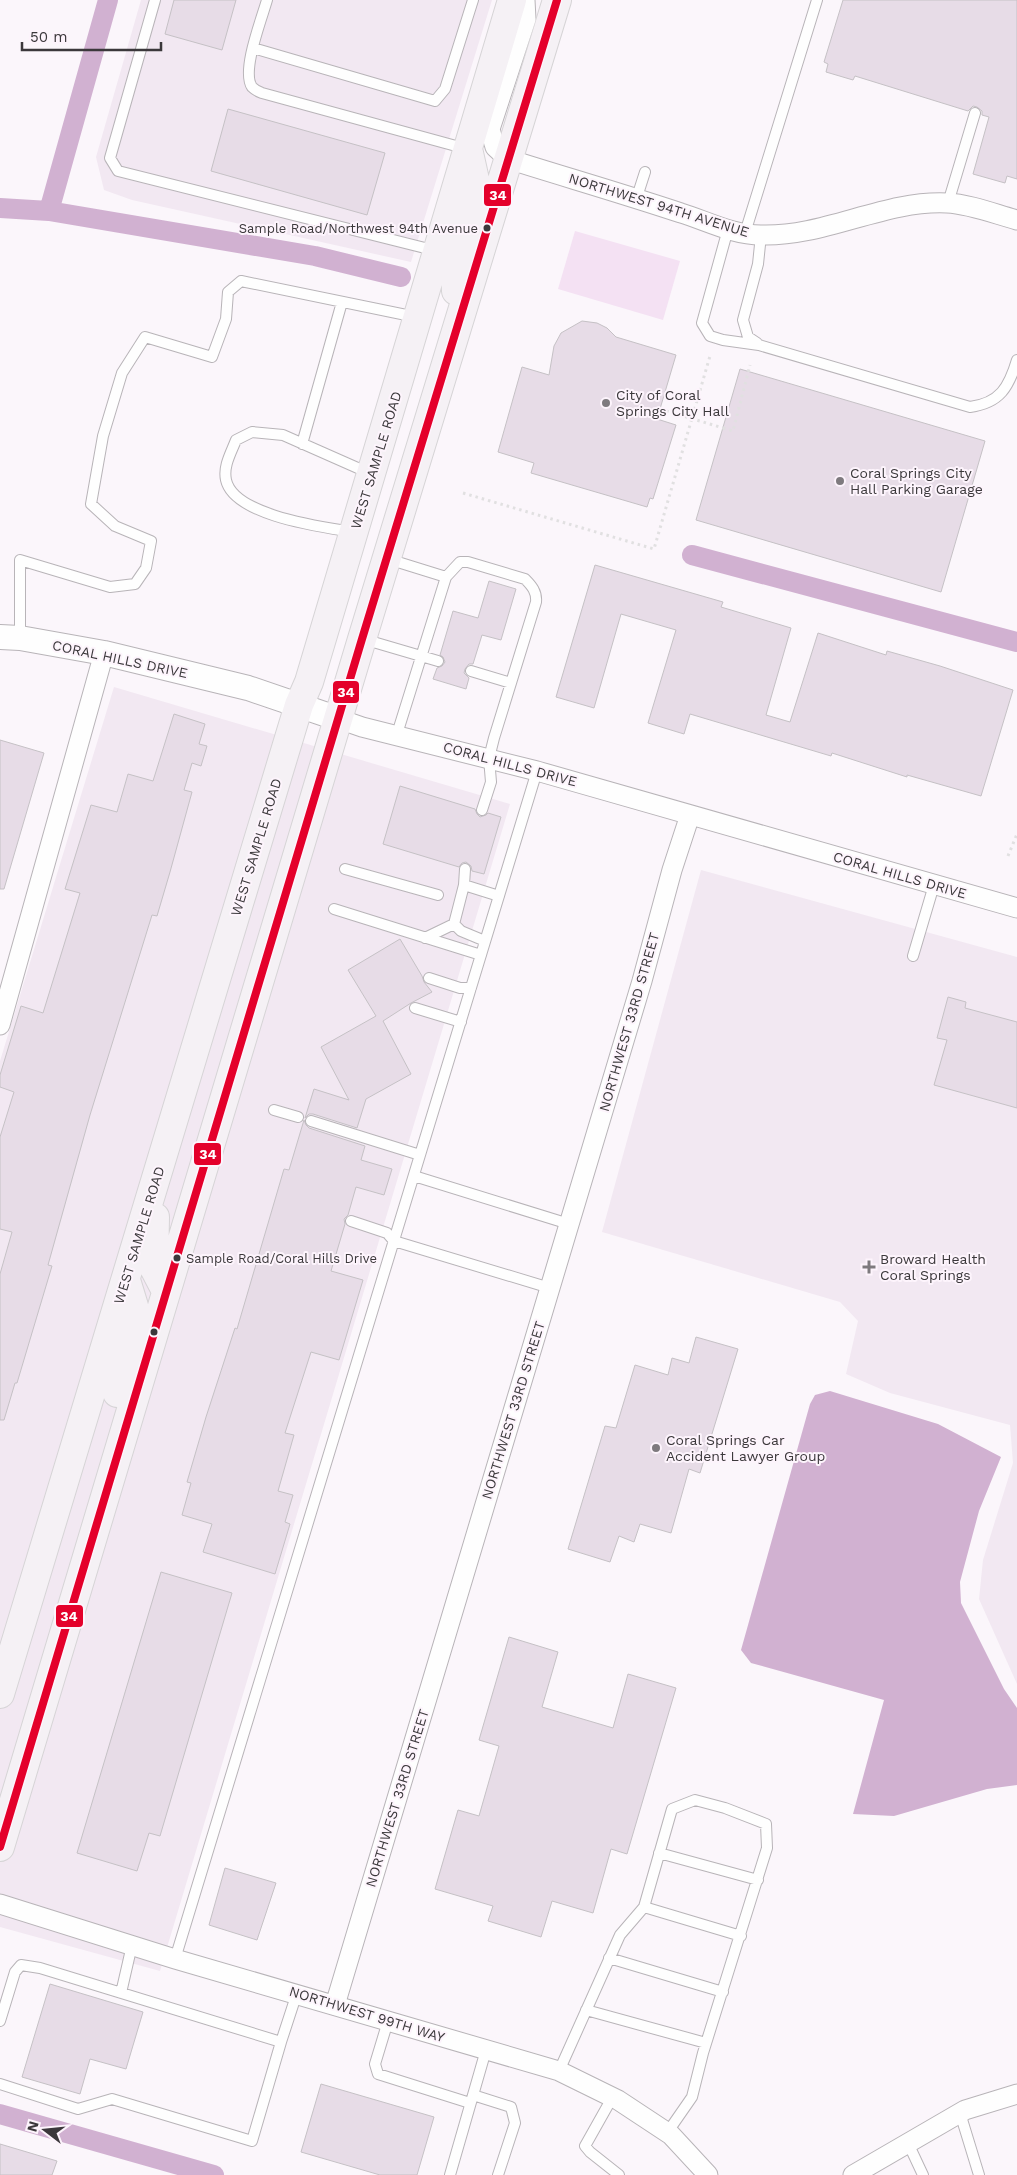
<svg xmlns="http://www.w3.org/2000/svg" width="1017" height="2175" font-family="'Work Sans',sans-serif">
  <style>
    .built { fill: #f2e8f2 }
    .green { fill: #f4e1f3 }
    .water { fill: #d1b1d1 }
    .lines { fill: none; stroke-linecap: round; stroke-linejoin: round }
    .canal { stroke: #d1b1d1; stroke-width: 20 }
    .building { fill: #e7dce7; stroke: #c5c1c5 }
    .service-casing { stroke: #b8b4b8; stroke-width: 12 }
    .minor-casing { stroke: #b8b4b8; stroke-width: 21 }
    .tertiary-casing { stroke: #b8b4b8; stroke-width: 26 }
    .primary-casing { stroke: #d6d4d6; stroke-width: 30 }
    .path { stroke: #e1e0e1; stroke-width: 3; stroke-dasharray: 2.5 4; stroke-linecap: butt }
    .service { stroke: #fefefe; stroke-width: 10 }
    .minor { stroke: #fefefe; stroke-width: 19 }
    .tertiary { stroke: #fefefe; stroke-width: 24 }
    .primary { stroke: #f5f1f5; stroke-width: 28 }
    .path-bridge { stroke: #e1e0e1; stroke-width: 3; stroke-dasharray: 2.5 4; stroke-linecap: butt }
    .bus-1-casing { stroke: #fdf4fc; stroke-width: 11 }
    .bus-1 { stroke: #e4002b; stroke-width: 8 }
    .bus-dot { fill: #3b383b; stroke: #fdf4fc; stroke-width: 2 }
    .poi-dot { fill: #7e7a7e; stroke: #fdf4fc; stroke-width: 2 }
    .labels { text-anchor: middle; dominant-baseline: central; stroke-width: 4; stroke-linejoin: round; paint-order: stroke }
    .bus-label { font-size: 13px; fill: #3b383b; stroke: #fdf4fc; text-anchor: end }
    .street-label { font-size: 14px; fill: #3b383b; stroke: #fdf4fc }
    .poi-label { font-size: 14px; fill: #3b383b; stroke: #fdf4fc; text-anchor: start }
    .line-badge { stroke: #fdf4fc; stroke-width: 2 }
    .badge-label { font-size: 14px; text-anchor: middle; font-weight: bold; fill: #fff }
  </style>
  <rect width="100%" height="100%" fill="#fbf6fb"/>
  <path class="built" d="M 141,0 L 492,0 L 411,262 L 132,200 L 104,190 L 96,157 Z
    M 114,687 L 510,804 L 160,1971 L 0,1927 L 0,1061 Z
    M 701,870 L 1017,957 L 1017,1684 L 979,1599 L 983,1560 L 1013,1463 L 1010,1425 L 890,1393 L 846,1374 L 858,1321 L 840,1302 L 602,1232 Z"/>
  <path class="green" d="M 575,231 L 680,261 L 663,320 L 558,289 Z"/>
  <path class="water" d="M 830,1391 L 938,1424 L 1001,1457 L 979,1511 L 960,1582 L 961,1603 L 1004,1689 L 1017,1708 L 1017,1785 L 987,1789 L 894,1816 L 853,1814 L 884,1700 L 751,1663 L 741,1650 L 810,1404 L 815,1395 Z"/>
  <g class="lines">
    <path class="canal" d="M 0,208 L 49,211 L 315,256 L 401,277
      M 49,211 L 108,0
      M 692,555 L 1017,642
      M 0,2114 L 214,2175"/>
  </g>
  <path class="building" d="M 174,0 L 236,0 L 222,50 L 165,34 Z
    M 843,0 L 1017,0 L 1017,179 L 1007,176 L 1005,183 L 973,174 L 989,117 L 982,115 L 982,111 L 977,107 L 973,106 L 968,111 L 855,76 L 853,80 L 826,72 L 828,64 L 824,62 Z
    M 228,109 L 385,153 L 367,215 L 211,171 Z
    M 582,321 L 597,323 L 607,328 L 616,337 L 676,355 L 657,419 L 676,425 L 653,499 L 650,498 L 647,507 L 531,473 L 534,463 L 498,452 L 522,367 L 549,375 L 554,346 L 561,333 Z
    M 740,369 L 985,441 L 941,592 L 696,520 Z
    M 595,565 L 723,602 L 721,607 L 791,628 L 766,715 L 790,722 L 818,633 L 886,655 L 887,651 L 940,666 L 1013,690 L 981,796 L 907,775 L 907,777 L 832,753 L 831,756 L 690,714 L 684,734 L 648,723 L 676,630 L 621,614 L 594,708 L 556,697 Z
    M 489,581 L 516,589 L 501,640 L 482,635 L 473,664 L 469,664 L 465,669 L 464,673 L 469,678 L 466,689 L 433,679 L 437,668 L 442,666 L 445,662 L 443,657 L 440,655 L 453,611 L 478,618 Z
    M 174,714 L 205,724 L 199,744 L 207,746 L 201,766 L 192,763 L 184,790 L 192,792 L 170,872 L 157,916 L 152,915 L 90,1115 L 48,1265 L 52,1266 L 17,1383 L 15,1383 L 4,1420 L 0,1420 L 0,1274 L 12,1232 L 0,1229 L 0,1137 L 14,1092 L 0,1087 L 0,1075 L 21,1006 L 43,1013 L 80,893 L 65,889 L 91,805 L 117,812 L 128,774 L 153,781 Z
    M 0,740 L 44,753 L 4,889 L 0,889 Z
    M 400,786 L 475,809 L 477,814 L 480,817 L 486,815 L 488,813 L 501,817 L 484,874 L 472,871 L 471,866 L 466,862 L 462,863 L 459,867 L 383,844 Z
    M 400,939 L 422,976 L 424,982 L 432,992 L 411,1003 L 383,1021 L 411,1074 L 366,1099 L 357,1128 L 313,1114 L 309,1114 L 305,1118 L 314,1089 L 349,1100 L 321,1047 L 376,1016 L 348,970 Z
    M 948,997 L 966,1002 L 965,1008 L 1017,1022 L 1017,1108 L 934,1085 L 947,1040 L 937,1038 Z
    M 304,1120 L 306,1125 L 309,1128 L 365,1146 L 361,1160 L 392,1169 L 384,1195 L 356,1187 L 348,1215 L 344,1219 L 345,1224 L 331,1271 L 363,1280 L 339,1360 L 311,1352 L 285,1433 L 294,1435 L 278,1491 L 293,1495 L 285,1522 L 290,1524 L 275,1574 L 203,1552 L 212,1524 L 182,1515 L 191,1483 L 187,1482 L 206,1417 L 235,1328 L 237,1329 L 284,1169 L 289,1170 Z
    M 696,1337 L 738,1349 L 700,1473 L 689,1469 L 671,1533 L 640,1524 L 634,1542 L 619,1536 L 610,1562 L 568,1549 L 605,1426 L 616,1428 L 635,1365 L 668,1375 L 672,1358 L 689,1363 Z
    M 161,1572 L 232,1593 L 160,1836 L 149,1833 L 137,1871 L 77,1853 Z
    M 509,1637 L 558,1652 L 542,1707 L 613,1728 L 628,1674 L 676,1688 L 627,1854 L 611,1849 L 593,1913 L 552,1901 L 541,1937 L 488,1921 L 493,1906 L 435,1889 L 458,1810 L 479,1816 L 499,1746 L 479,1740 Z
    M 225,1868 L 276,1883 L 257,1940 L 209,1925 Z
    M 50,1984 L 143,2012 L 126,2069 L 90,2059 L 80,2094 L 22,2077 Z
    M 321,2084 L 434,2117 L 417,2175 L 380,2175 L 301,2152 Z
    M 0,2144 L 57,2161 L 52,2175 L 0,2175 Z"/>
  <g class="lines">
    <g class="service-casing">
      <path id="service" d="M 155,0 L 110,158 L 118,171 L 437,251
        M 267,0 C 262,18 241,71 252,87 C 254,89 259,92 262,93 L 467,149
        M 253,48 L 435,101 L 445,89 L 473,0
        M 636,200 L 645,172
        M 948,203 L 975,113
        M 728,229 L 702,323 L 710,336 L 723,340 L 759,345 L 970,407 C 1000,403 1009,387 1017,360
        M 745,233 L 817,0
        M 757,343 L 748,337 L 743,320 L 758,264 L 761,235
        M 302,444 L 342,302
        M 353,532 C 323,527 234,516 226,480 C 223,466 231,453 236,440 L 252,432 L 283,435 L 369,473
        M 388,559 L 446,577
        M 20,638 L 20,560 L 110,587 L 135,584 L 146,568 L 151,541 L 115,526 L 91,504 L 103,436 L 122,373 L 145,337 L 212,357 L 226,319 L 228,292 L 241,281 L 416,317
        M 363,639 L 438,661
        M 471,671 L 511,683
        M 397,734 L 446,577 L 460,562 L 468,562 L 525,579 C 532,586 537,592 536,602 L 494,738 L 489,758 L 491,782 L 482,810
        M 345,869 L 438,895
        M 464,885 L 499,896
        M 334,909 L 481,955
        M 454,924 L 461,931 L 485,941
        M 425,938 L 454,924 L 464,885 L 465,869
        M 913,956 L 934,885
        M 429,978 L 460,988 L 471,988
        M 415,1008 L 461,1022
        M 274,1110 L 298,1117
        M 311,1121 L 420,1155
        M 414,1176 L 569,1224
        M 351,1221 L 387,1233 L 394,1241 L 550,1288
        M 659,1853 L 758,1880
        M 644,1907 L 741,1936
        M 609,1958 L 723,1992
        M 175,1959 L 537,771
        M 121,1993 L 132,1945
        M 586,2010 L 706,2043
        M 0,2021 L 15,1972 L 21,1965 L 40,1968 L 281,2042 L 297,1993
        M 388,2021 L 375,2064 L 378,2074 L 470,2103
        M 559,2071 L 620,1935 L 644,1907 L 672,1809 L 695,1800 L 725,1808 L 766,1824 L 767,1848 L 703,2053 L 692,2097 L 667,2133
        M 0,2084 L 78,2109 L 112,2099 L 252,2141 L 281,2042
        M 473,2095 L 511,2107 L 515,2123 L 498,2175
        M 612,2098 L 585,2146 L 590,2152 L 619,2175
        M 960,2113 L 979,2175
        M 908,2143 L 923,2175
        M 450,2175 L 486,2050"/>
    </g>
    <g class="minor-casing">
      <path id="minor" d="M 525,0 L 526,19 L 490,129 L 495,147 L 508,159 C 565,177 624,194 681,213 C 707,221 733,235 761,235 C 825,237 884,200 947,203 C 970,204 995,214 1017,220
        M 339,719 L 362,727 L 537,771 L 1017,908
        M 0,1025 L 104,653
        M 0,1904 L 175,1959 L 559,2071 L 618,2100 L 671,2135 L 708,2175
        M 335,2005 L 642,981 L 672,870 L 690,815
        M 853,2175 L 965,2110 L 1017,2094"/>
    </g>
    <g class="tertiary-casing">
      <path id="tertiary" d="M 0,637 L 20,638 L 104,653 L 248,688 L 339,719"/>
    </g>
    <g class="primary-casing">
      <path id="primary" d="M 456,291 L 455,267 L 477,189 L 469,153
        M 155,1217 L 154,1268 L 166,1291
        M 117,1393 L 137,1316 L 126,1280
        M 0,1694 L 299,705 L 309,682 L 512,0
        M 0,1847 L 362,639 L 557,0"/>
    </g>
    <path class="path" d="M 723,428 L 733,431 L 750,365
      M 463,493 L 654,549 L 710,356
      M 1008,856 L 1017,834"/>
    <use href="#service" class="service"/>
    <use href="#minor" class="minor"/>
    <use href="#tertiary" class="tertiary"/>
    <use href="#primary" class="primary"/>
    <path class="path-bridge" d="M 660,409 L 723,428"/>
    <g class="bus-1-casing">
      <path id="bus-1" d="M 0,1847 L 362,639 L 557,0"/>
    </g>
    <use href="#bus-1" class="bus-1"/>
  </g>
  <g class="bus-dot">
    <circle cx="487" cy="228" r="4.5"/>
    <circle cx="177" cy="1258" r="4.5"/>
    <circle cx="154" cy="1332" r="4.5"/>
  </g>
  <g class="poi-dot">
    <circle cx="606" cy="403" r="5"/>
    <circle cx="840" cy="481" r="5"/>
    <path d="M866.5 1259.5h5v5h5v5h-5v5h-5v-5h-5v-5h5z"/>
    <circle cx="656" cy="1448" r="5"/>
  </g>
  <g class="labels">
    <g class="bus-label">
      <text x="478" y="228">Sample Road/Northwest 94th Avenue</text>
      <text x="186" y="1258" text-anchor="start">Sample Road/Coral Hills Drive</text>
    </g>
    <g class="street-label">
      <text transform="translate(659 205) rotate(17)">NORTHWEST 94TH AVENUE</text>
      <text transform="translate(376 460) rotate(-73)">WEST SAMPLE ROAD</text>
      <text transform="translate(120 659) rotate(12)">CORAL HILLS DRIVE</text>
      <text transform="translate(510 764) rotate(15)">CORAL HILLS DRIVE</text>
      <text transform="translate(256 847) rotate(-73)">WEST SAMPLE ROAD</text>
      <text transform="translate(900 875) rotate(16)">CORAL HILLS DRIVE</text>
      <text transform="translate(629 1022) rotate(-74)">NORTHWEST 33RD STREET</text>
      <text transform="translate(139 1235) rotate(-73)">WEST SAMPLE ROAD</text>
      <text transform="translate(513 1410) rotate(-73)">NORTHWEST 33RD STREET</text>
      <text transform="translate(397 1798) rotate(-73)">NORTHWEST 33RD STREET</text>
      <text transform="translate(367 2014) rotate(17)">NORTHWEST 99TH WAY</text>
    </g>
    <g class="poi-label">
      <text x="616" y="395">City of Coral<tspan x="616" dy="16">Springs City Hall</tspan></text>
      <text x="850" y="473">Coral Springs City<tspan x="850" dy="16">Hall Parking Garage</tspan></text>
      <text x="880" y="1259">Broward Health<tspan x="880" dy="16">Coral Springs</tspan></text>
      <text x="666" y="1440">Coral Springs Car<tspan x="666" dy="16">Accident Lawyer Group</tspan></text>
    </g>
  </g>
  <g class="line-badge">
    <rect x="483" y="183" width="29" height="24" rx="5" fill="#e4002b"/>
    <rect x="332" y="680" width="28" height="24" rx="5" fill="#e4002b"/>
    <rect x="193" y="1142" width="29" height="24" rx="5" fill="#e4002b"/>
    <rect x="55" y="1604" width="29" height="24" rx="5" fill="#e4002b"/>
  </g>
  <g class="badge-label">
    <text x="498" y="200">34</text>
    <text x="346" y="697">34</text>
    <text x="208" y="1159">34</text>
    <text x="69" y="1621">34</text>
  </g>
  <g transform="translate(45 2130) rotate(286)" stroke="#fdf4fc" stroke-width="4" paint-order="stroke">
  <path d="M0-4L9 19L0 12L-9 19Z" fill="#3b383b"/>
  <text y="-8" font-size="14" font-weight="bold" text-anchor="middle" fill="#3b383b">N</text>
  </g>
  <path d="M22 42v8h139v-8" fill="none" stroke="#3b383b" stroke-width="2.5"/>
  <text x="30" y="42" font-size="15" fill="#3b383b" stroke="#fdf4fc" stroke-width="4" paint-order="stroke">50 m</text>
</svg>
